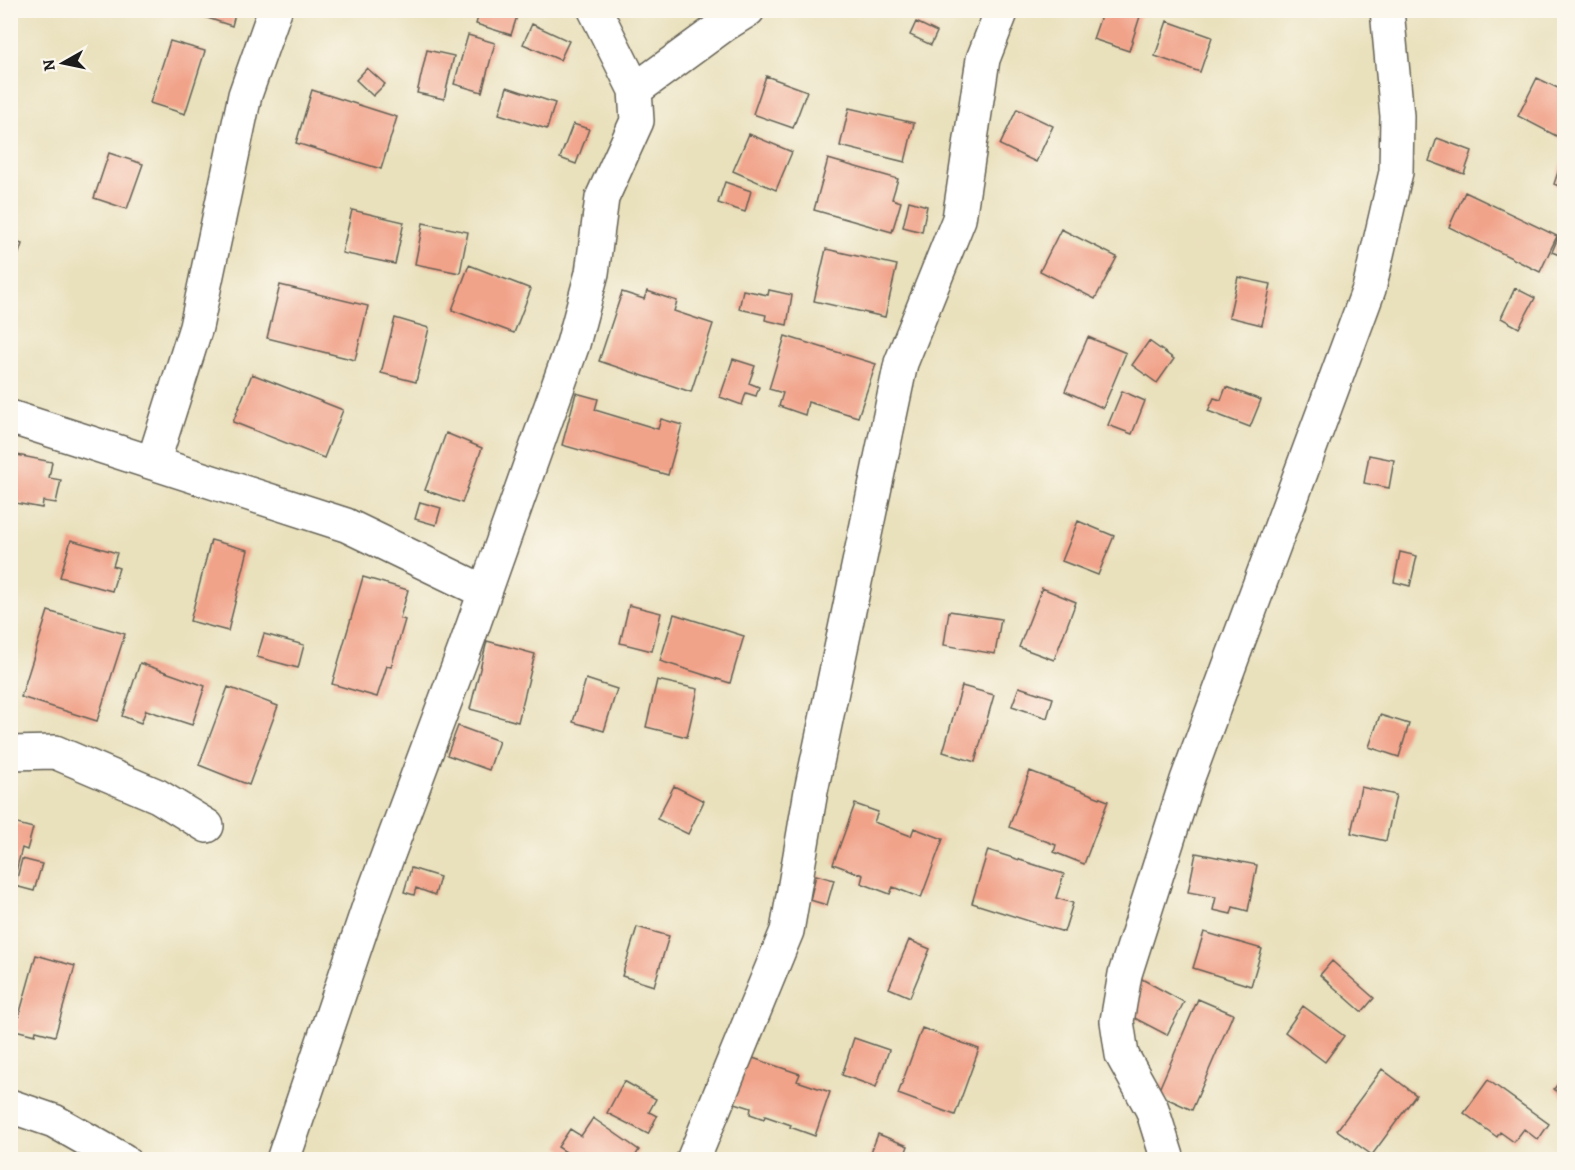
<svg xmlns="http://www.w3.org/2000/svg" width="1575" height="1170" font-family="Alegreya,serif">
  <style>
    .building { fill: #f1a38a }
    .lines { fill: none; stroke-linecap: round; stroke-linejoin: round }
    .street-casing { stroke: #646154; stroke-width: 36 }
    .street { stroke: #fff; stroke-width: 33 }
  </style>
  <rect width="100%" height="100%" fill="#fbf7ec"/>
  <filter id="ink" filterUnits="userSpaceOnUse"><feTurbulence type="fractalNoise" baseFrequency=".0167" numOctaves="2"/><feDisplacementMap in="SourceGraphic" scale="12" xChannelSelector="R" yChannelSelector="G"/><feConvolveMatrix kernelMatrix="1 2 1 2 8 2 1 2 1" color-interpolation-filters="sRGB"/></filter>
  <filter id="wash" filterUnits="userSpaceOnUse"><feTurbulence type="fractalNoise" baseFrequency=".008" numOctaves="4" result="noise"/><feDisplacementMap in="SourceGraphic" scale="24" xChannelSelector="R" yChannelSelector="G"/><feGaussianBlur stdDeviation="1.35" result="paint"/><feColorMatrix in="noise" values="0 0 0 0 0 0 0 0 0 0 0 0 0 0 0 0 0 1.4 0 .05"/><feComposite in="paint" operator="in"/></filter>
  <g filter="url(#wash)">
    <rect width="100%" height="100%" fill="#e9e0bc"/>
    <g id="blocks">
      <path class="building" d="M 183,10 L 236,10 L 232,26 Z
        M 480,10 L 519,10 L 511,35 L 476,24 Z
        M 1103,10 L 1142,10 L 1129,51 L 1093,39 Z
        M 1167,21 L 1212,37 L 1200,72 L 1155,56 Z
        M 916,22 L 937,32 L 931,45 L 910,35 Z
        M 532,24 L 569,41 L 560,60 L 523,44 Z
        M 468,35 L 495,43 L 482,92 L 454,84 Z
        M 170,41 L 205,51 L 185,114 L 150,103 Z
        M 427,50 L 454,56 L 444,99 L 417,93 Z
        M 367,68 L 385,84 L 373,96 L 356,80 Z
        M 766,76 L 807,91 L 793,128 L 753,114 Z
        M 1537,78 L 1564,91 L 1564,140 L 1518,116 Z
        M 507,87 L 555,103 L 547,129 L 499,114 Z
        M 312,90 L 397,117 L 381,169 L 296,143 Z
        M 849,108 L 914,123 L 905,162 L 840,146 Z
        M 1017,109 L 1053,126 L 1036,162 L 1000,145 Z
        M 573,124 L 589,129 L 576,164 L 560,158 Z
        M 749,134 L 792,152 L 776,190 L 733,171 Z
        M 1437,138 L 1472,151 L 1464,174 L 1429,161 Z
        M 109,153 L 143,164 L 127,209 L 94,198 Z
        M 1564,154 L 1564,188 L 1554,184 Z
        M 828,159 L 898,179 L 892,199 L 901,202 L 892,232 L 814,210 Z
        M 725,182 L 751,191 L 745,212 L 718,203 Z
        M 1465,192 L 1557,236 L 1540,272 L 1449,227 Z
        M 909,201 L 927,206 L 922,232 L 903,227 Z
        M 352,210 L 404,222 L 395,264 L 342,253 Z
        M 423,223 L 468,232 L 460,273 L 415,264 Z
        M 1564,223 L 1564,257 L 1552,252 Z
        M 1061,229 L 1117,257 L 1095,299 L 1040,271 Z
        M 10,240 L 22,244 L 11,277 L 10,277 Z
        M 826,249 L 897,265 L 885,317 L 814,301 Z
        M 469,265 L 531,289 L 514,333 L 452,310 Z
        M 1238,277 L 1271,284 L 1262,325 L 1229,317 Z
        M 280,285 L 368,306 L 355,360 L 267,338 Z
        M 1515,288 L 1535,298 L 1519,328 L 1501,318 Z
        M 743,290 L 768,295 L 769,290 L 792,295 L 787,325 L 765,320 L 766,315 L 739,309 Z
        M 647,291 L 677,301 L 674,311 L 713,324 L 691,392 L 599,361 L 622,292 L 644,299 Z
        M 395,318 L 429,328 L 416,382 L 381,373 Z
        M 785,336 L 876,364 L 858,417 L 808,402 L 805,415 L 779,406 L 783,393 L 769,389 Z
        M 1088,337 L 1126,353 L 1103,408 L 1065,391 Z
        M 1149,341 L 1174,359 L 1157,383 L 1132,365 Z
        M 733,359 L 755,366 L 749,383 L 759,387 L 756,396 L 746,393 L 742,405 L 720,397 Z
        M 252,374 L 343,410 L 324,458 L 233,422 Z
        M 1226,387 L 1261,400 L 1250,427 L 1208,411 L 1214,398 L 1221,400 Z
        M 1122,391 L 1145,401 L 1132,434 L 1108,425 Z
        M 576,393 L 598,399 L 595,410 L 658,429 L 661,419 L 682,425 L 668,475 L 562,445 Z
        M 446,433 L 482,448 L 462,503 L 425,490 Z
        M 12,454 L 52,462 L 49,478 L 61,480 L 56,503 L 43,501 L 42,508 L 10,502 Z
        M 1369,455 L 1394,460 L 1389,488 L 1364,483 Z
        M 420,502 L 441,508 L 436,525 L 415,519 Z
        M 1078,521 L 1114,536 L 1098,575 L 1062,561 Z
        M 71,540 L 117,553 L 113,566 L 119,568 L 112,591 L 60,577 Z
        M 211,540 L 248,550 L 228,631 L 190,621 Z
        M 1400,552 L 1417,556 L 1410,586 L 1394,582 Z
        M 363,577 L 408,590 L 400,618 L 405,620 L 391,667 L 387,666 L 377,697 L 332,684 Z
        M 1042,588 L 1076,602 L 1054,660 L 1019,647 Z
        M 629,605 L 661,613 L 652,651 L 620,643 Z
        M 48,611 L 125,634 L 97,721 L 21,697 Z
        M 949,611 L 1001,619 L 995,654 L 944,645 Z
        M 674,614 L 744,636 L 730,683 L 660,661 Z
        M 264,634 L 304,645 L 298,668 L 257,657 Z
        M 487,641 L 535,654 L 518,722 L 470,709 Z
        M 140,663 L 205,686 L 192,725 L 146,710 L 141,723 L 122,716 Z
        M 586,679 L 617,689 L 604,731 L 573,722 Z
        M 657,680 L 698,689 L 687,737 L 646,727 Z
        M 962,686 L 994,695 L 975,762 L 943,752 Z
        M 228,687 L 278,706 L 249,785 L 199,765 Z
        M 1019,687 L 1053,698 L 1047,718 L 1012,706 Z
        M 1380,715 L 1409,724 L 1399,757 L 1369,747 Z
        M 458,726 L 499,741 L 489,770 L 447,755 Z
        M 1030,771 L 1108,801 L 1084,864 L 1054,852 L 1056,845 L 1009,827 Z
        M 674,786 L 704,801 L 688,834 L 657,819 Z
        M 1361,787 L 1396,795 L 1386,841 L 1351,833 Z
        M 855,804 L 878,812 L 874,822 L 911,836 L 914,828 L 943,839 L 921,898 L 893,887 L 890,894 L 861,883 L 863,875 L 833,864 Z
        M 10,822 L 33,828 L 27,850 L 22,848 L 15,875 L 10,874 Z
        M 988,850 L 1064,874 L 1056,898 L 1073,903 L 1064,932 L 972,903 Z
        M 1196,853 L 1257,865 L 1248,911 L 1233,907 L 1231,914 L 1213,910 L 1216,897 L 1188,892 Z
        M 22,859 L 42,864 L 34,891 L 15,886 Z
        M 411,868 L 440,877 L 435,895 L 416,888 L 414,895 L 404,892 Z
        M 816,875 L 834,880 L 827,905 L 810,900 Z
        M 637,927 L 669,936 L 654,986 L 622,976 Z
        M 1204,932 L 1262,949 L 1251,986 L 1193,968 Z
        M 909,940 L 930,949 L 910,997 L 889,988 Z
        M 36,955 L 75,966 L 55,1036 L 36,1031 L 35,1035 L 15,1030 Z
        M 1332,961 L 1374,998 L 1362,1012 L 1320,975 Z
        M 1140,978 L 1184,1002 L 1167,1035 L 1123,1012 Z
        M 1198,999 L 1233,1014 L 1192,1110 L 1157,1094 Z
        M 1303,1006 L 1344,1036 L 1325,1062 L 1285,1032 Z
        M 922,1028 L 979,1049 L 955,1115 L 898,1094 Z
        M 854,1038 L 889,1050 L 876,1087 L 842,1075 Z
        M 747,1056 L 800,1074 L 797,1081 L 830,1092 L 815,1136 L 790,1127 L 791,1125 L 765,1116 L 764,1119 L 750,1114 L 751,1108 L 732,1102 Z
        M 1382,1069 L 1416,1095 L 1372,1155 L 1337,1130 Z
        M 1564,1076 L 1564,1098 L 1554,1089 Z
        M 1488,1080 L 1549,1124 L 1538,1140 L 1524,1129 L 1514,1142 L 1500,1132 L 1497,1137 L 1464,1113 Z
        M 624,1081 L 656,1099 L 649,1112 L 657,1116 L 648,1134 L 607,1113 Z
        M 593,1118 L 639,1150 L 633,1160 L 565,1160 L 569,1154 L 558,1147 L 570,1129 L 581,1136 Z
        M 878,1134 L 908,1146 L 903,1160 L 868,1160 Z"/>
    </g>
  </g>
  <g filter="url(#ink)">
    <use href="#blocks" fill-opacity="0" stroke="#646154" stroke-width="1.5"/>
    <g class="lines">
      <g class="street-casing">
        <path id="street" d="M 635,90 L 724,25 L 748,10
          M 10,417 L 346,525 L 485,592
          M 153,463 L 196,327 L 245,95 L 275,10
          M 10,753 L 55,752 L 158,796 L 207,826
          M 10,1106 L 54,1121 L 123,1160
          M 283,1160 L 370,903 L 464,651 L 573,344 L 592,273 L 602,198 L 637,121 L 635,90 L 595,10
          M 693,1160 L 787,931 L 811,791 L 901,363 L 959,219 L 983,59 L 1002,10
          M 1168,1160 L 1152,1109 L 1122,1055 L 1117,1021 L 1125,974 L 1187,780 L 1369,289 L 1396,172 L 1397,116 L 1387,10"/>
      </g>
      <use href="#street" class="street"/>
    </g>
  </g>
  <rect width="1575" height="1170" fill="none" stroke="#fbf7ec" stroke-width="36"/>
  <g transform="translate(63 63) rotate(261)" stroke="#fbf7ec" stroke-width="4.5" paint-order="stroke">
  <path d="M0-4.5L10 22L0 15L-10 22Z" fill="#1c1c1c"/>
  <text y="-9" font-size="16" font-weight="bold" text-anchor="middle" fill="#1c1c1c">N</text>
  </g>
</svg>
